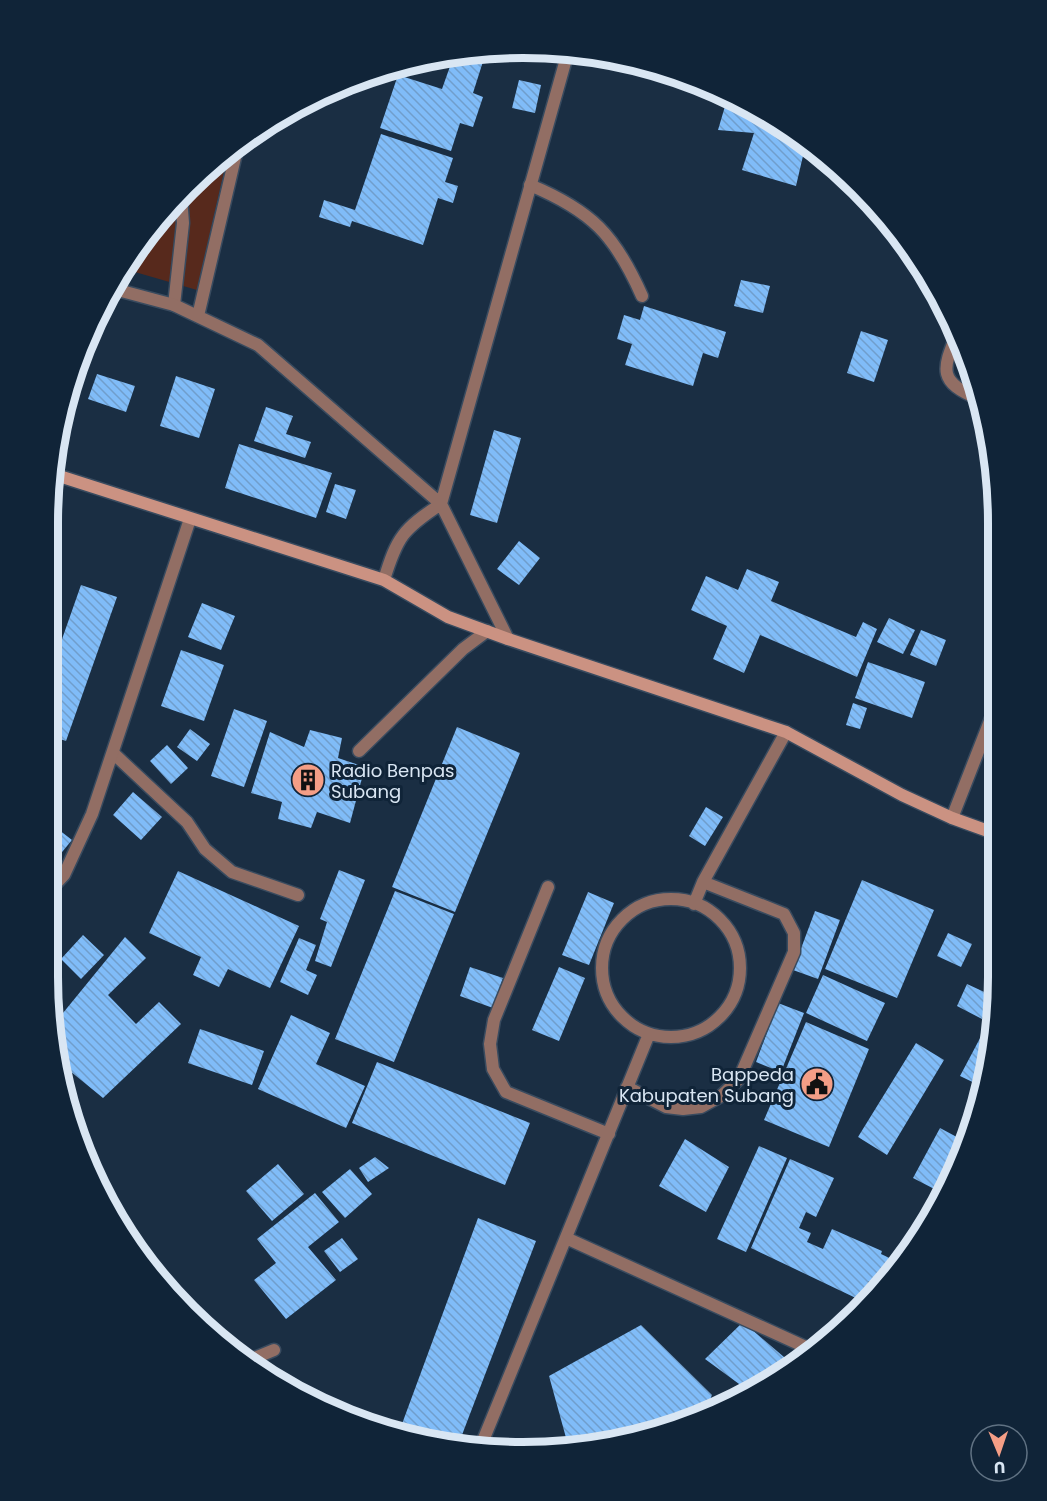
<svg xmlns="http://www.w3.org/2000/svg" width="1047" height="1501" font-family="Poppins,sans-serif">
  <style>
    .green { fill: #57291c }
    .building { fill: url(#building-back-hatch) }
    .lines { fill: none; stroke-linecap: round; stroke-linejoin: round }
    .service-casing { stroke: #394b5f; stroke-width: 15 }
    .minor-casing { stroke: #394b5f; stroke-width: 15 }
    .secondary-casing { stroke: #394b5f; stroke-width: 15 }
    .service { stroke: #926e64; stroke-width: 12 }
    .minor { stroke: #926e64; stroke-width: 12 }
    .secondary { stroke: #cb9282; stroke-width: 12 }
    .labels { text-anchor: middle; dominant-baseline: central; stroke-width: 6; stroke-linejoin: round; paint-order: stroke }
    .poi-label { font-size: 18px; fill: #d9e6f3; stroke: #102438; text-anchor: start }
    .rim { fill: none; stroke: #d9e6f3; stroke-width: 8 }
  </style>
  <defs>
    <pattern id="building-back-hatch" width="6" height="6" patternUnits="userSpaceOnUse" patternTransform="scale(1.5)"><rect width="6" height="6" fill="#80bcf8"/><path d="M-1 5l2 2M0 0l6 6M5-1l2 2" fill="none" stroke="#709ecc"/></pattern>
  </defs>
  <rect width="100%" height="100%" fill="#1a2e43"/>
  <path class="green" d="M 228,154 L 197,290 L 128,270 L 188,187 Z"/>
  <path class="building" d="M 486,52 L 473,93 L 483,97 L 473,127 L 460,123 L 451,151 L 380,128 L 398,75 L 442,89 L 454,55 Z
    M 519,80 L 541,85 L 535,113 L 512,108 Z
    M 728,96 L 788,128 L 806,143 L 796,186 L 742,170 L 754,133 L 718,130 Z
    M 381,134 L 453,158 L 445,182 L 458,186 L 453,203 L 438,198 L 423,245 L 352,221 L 350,227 L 319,217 L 324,200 L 355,210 Z
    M 741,280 L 770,286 L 763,313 L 734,306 Z
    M 644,306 L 726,332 L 718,358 L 703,353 L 693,386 L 625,365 L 632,344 L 617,339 L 624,315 L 640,320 Z
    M 861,331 L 888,340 L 874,382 L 847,373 Z
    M 97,374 L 135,386 L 126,412 L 88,399 Z
    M 176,376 L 215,389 L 199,438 L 160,426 Z
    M 266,407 L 293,416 L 286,434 L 311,442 L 305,458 L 254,441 Z
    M 494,430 L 521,438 L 497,523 L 470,515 Z
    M 239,444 L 332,473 L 316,518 L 225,488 Z
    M 335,484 L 356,490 L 346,519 L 326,512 Z
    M 519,541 L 540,558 L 519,585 L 497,569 Z
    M 747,569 L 779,582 L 771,601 L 856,637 L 863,622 L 877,629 L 857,677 L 760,635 L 744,673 L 713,659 L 727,626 L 691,610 L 706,576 L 738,590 Z
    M 81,585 L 117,597 L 66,741 L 48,735 L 48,679 Z
    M 202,603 L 235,616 L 221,650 L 188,637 Z
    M 889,618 L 915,630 L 903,654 L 877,642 Z
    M 921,630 L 946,640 L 936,666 L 910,655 Z
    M 181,650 L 224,665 L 204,721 L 161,706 Z
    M 868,662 L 925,682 L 912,718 L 855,698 Z
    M 853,703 L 867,708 L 860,729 L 846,725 Z
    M 234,709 L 267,721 L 244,787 L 211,776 Z
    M 457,727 L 520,753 L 455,912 L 392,887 Z
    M 190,729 L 210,744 L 197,761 L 177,747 Z
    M 310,730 L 342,738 L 338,758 L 365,767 L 350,823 L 317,812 L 311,828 L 278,819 L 282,802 L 251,793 L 270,732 L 304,747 Z
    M 167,745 L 188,768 L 171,784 L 150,761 Z
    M 133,792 L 162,817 L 141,840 L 113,815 Z
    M 706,807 L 723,817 L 705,846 L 689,836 Z
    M 54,826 L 72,840 L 48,869 L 48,833 Z
    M 339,870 L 365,880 L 331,967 L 315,961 L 327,922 L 320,919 Z
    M 178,871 L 299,926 L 270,988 L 228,969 L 219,987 L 193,975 L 201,957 L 149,933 Z
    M 862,880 L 934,910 L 897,998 L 825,969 Z
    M 395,891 L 454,914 L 394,1062 L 335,1039 Z
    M 588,892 L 614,903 L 589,965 L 562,955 Z
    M 815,911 L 840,920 L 818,979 L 793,970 Z
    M 948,933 L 972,944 L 961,967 L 937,956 Z
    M 83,935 L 104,955 L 81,979 L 61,959 Z
    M 125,937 L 146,958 L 108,995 L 136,1024 L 159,1002 L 181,1024 L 103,1098 L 59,1062 L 54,1024 Z
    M 299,938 L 316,945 L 306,970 L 317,975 L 308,995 L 280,982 Z
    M 470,967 L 503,978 L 493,1008 L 460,996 Z
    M 559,967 L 585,978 L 559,1041 L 532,1030 Z
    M 48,968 L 61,982 L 50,992 L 48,977 Z
    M 823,975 L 885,1003 L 867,1041 L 806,1013 Z
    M 967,984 L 993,996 L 982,1019 L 957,1006 Z
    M 778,1003 L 804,1013 L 781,1072 L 756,1062 Z
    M 996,1008 L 990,1071 L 985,1088 L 960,1076 Z
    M 291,1015 L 330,1033 L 316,1064 L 365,1086 L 346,1128 L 258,1089 Z
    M 806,1022 L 869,1049 L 829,1147 L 764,1120 Z
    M 200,1029 L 264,1051 L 252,1085 L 188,1063 Z
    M 916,1043 L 944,1060 L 887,1155 L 858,1137 Z
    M 377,1062 L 530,1123 L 505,1185 L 352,1123 Z
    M 940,1128 L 968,1143 L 963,1160 L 944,1194 L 913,1178 Z
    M 685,1139 L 729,1167 L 706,1212 L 659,1186 Z
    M 759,1146 L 787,1158 L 746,1252 L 717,1239 Z
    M 375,1157 L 389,1168 L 368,1182 L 359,1168 Z
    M 790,1159 L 834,1178 L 816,1217 L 806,1212 L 799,1228 L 811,1233 L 807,1242 L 823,1249 L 832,1229 L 882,1251 L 881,1254 L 898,1262 L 882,1287 L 869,1281 L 860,1300 L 751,1248 Z
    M 278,1164 L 304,1194 L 272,1221 L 246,1191 Z
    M 350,1169 L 372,1194 L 345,1218 L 322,1192 Z
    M 315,1193 L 339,1222 L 308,1247 L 336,1280 L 286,1319 L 254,1280 L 276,1263 L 257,1239 Z
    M 478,1218 L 536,1241 L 457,1448 L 399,1432 Z
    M 342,1238 L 358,1259 L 340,1272 L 324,1251 Z
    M 743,1322 L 791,1363 L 750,1392 L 705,1359 Z
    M 641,1325 L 712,1395 L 708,1404 L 720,1409 L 616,1444 L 568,1445 L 549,1376 Z"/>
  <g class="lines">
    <g class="service-casing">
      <path id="service" d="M 530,185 C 592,211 615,235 642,296
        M 174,305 L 183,223 L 181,197
        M 359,751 L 463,649 L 487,631
        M 113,753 L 187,822 L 205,849 L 232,872 L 298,895
        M 548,887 L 494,1020 L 490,1044 L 493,1069 L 506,1092 L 609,1134
        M602 968a69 69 0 1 1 138 0a69 69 0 1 1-138 0Z
        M 694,904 L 703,882 L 786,732
        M 627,1087 L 666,1107 L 683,1109 L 701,1107 L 721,1096 L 739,1079 L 794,952 L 794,933 L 784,914 L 703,882
        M 566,1238 L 810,1349
        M 480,1448 L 649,1034"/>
    </g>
    <g class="minor-casing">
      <path id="minor" d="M 114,289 L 174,305 L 258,345 L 441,504 L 508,639
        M 198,316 L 238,145
        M 957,334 C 942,370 938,382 979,399
        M 384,580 C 397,537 403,529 441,504 L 568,52
        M 952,818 L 999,698
        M 48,892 L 64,875 L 92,814 L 190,519
        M 250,1360 L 274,1350"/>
    </g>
    <g class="secondary-casing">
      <path id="secondary" d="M 53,474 L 384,580 L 448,617 L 508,639 L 786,732 L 902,795 L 952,818 L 999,835"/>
    </g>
    <use href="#service" class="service"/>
    <use href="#minor" class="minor"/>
    <use href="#secondary" class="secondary"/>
  </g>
  <defs>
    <g id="building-disc" transform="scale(1.725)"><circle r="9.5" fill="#f49e86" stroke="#102438"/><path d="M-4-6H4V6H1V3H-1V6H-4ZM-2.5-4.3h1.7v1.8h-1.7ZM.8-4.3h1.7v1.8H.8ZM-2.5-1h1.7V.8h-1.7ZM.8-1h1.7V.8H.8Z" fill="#111"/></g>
    <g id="civic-disc" transform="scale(1.725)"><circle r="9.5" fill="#f49e86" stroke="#102438"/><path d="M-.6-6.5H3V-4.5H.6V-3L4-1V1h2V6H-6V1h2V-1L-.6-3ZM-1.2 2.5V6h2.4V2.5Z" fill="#111"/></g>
  </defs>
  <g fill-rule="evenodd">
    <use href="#building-disc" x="308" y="780"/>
    <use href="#civic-disc" x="817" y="1084"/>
  </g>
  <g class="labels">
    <g class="poi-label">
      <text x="331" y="770">Radio Benpas<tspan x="331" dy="21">Subang</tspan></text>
      <text x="794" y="1074" text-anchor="end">Bappeda<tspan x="794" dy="21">Kabupaten Subang</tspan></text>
    </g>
  </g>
  <path d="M0 0H1047V1501H0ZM523 58H523A465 465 0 0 1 988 523V977A465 465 0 0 1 523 1442H523A465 465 0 0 1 58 977V523A465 465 0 0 1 523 58Z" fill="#102438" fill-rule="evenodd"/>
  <path class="rim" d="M523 58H523A465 465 0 0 1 988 523V977A465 465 0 0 1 523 1442H523A465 465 0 0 1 58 977V523A465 465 0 0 1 523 58Z"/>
  <g transform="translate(999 1453) rotate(178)"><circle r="28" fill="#102438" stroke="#607283" stroke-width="1.5"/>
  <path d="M0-4.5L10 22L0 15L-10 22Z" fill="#f49e86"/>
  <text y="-9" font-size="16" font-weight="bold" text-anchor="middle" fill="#d9e6f3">U</text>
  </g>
</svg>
